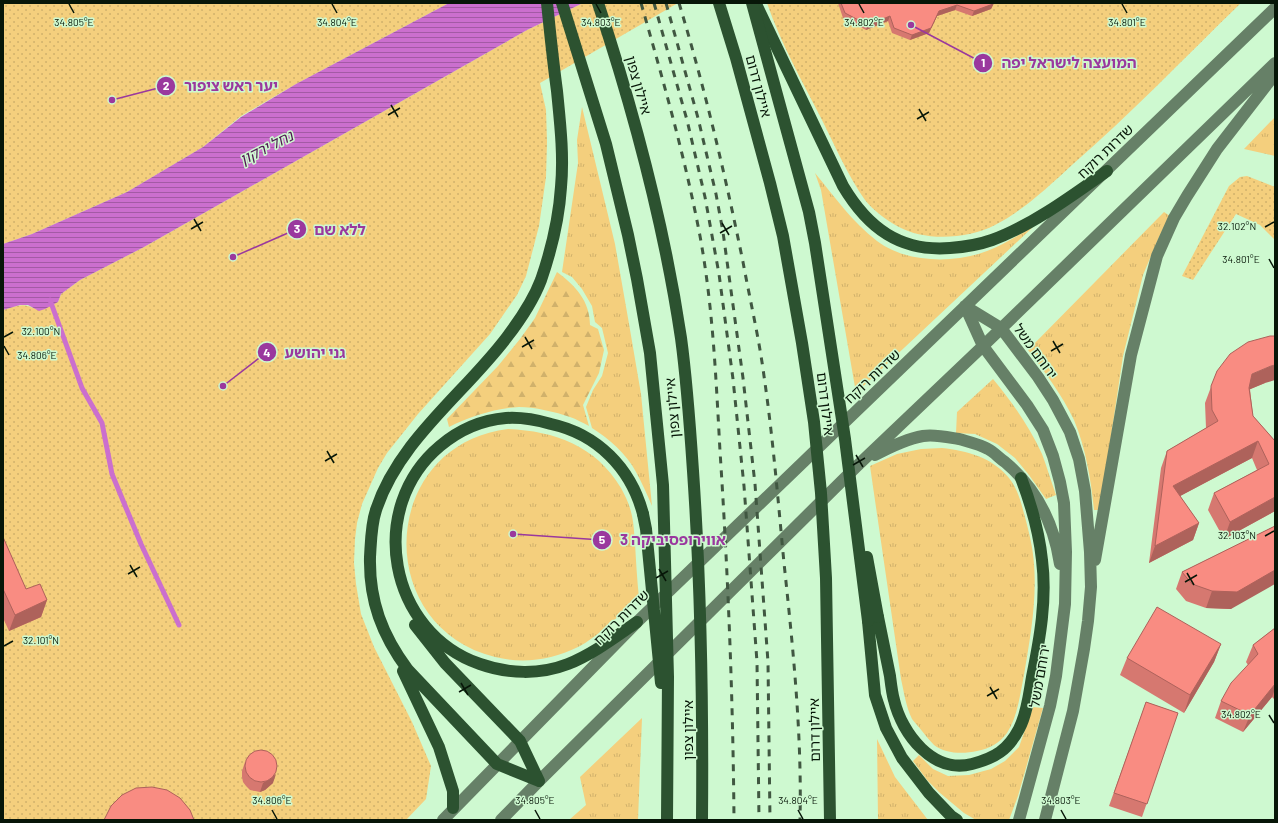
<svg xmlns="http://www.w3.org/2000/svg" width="1278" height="823" font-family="Barlow,'Noto Sans Hebrew',sans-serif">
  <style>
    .grass { fill: url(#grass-tufts) }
    .forest { fill: url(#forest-firs) }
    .park { fill: url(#park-dots) }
    .water { fill: url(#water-rules) }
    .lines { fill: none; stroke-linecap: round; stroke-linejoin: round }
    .stream { stroke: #cb6fce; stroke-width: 5 }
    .secondary { stroke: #668067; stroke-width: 12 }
    .highway { stroke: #2c5230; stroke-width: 12 }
    .rail { stroke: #405741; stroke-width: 3; stroke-dasharray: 7 7; stroke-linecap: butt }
    .highway-bridge { stroke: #2c5230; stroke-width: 12 }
    .wall { fill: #d67870 }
    .shaded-wall { fill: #ae625b }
    .building { fill: #f98c82; stroke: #ae625b }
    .ticks { fill: none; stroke: #071608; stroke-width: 1.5 }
    .labels { text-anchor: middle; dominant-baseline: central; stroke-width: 3; stroke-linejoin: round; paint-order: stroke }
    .street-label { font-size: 14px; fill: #071608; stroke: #cef9d0 }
    .water-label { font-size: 15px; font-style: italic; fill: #511753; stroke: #cef9d0 }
    .ticks-label { font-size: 10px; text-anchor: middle; fill: #071608; stroke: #cef9d0; stroke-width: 3; stroke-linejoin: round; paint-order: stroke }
    .leader { fill: none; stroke: #9a389e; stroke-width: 1.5 }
    .callout-dot { fill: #9a389e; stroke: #cef9d0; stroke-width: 1.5 }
    .mark-label { font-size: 12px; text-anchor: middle; font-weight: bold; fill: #fff }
    .callout-label { font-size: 15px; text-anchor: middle; font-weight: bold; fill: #9a389e; stroke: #cef9d0; stroke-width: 3; stroke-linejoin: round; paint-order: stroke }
  </style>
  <defs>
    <pattern id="grass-tufts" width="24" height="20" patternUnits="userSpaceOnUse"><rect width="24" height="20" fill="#f4cf7d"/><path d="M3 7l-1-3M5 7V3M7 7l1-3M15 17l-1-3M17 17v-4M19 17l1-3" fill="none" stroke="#d0b16b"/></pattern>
    <pattern id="forest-firs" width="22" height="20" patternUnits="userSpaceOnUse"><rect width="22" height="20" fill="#f4cf7d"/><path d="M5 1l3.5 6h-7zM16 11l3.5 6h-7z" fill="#d0b16b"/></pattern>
    <pattern id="park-dots" width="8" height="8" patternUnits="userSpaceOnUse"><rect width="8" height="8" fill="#f4cf7d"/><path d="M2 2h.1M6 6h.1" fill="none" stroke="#d0b16b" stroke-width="1.8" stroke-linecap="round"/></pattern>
    <pattern id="water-rules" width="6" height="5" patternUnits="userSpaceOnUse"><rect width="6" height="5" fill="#cb6fce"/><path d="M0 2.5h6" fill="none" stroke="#a35aa5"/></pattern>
  </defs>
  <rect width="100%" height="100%" fill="#cef9d0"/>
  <path class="grass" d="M 582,107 L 615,244 L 628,318 L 641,394 L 652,506 C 647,494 642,483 636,472 C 626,453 609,439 592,428 L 586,407 L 593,390 L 602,376 L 608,353 L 602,328 L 595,322 L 592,306 L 582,289 L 572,277 L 562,272 L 578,163 L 577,140 Z
    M 1275,117 L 1275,156 L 1244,149 Z
    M 815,173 C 834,196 852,222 877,241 C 906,263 954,264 987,251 C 1003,245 1018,235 1033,227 L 856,393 L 821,190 Z
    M 1164,212 L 1170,216 L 1159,237 L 1143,275 L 1123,356 L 1100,510 L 1094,510 C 1091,480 1086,449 1074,420 C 1062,395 1045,372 1028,350 Z
    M 993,379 C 1012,402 1029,426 1042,454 C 1047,467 1051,481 1056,495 L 1046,499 L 1029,475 L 1015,458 L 997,444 L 975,434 L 956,433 L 957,412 Z
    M 508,429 C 555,431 596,446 621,488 C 626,497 630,506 632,516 C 634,525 634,534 635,543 C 636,561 637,579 639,598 C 621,613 598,637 578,647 C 552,660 523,664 495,657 C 371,626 379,445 508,429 Z
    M 942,448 C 967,451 992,457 1009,478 C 1018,489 1021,503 1025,517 C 1029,532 1033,548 1034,564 C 1037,601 1030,639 1024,675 C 1020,694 1018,716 1007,733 C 1000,743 989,749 977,751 C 964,754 945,754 934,745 C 930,741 926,736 922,731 C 919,727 915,723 912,719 C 906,707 904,692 901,679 L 870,466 L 897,454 L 921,449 Z
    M 1033,707 L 1043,708 L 1018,796 L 1009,820 L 976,820 L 964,813 L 940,793 L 927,780 L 913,761 L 919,755 L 933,769 L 948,776 L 969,775 L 991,769 L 1005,761 L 1019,747 Z
    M 642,718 L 638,820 L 569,820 L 586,805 L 580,777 Z
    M 877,739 L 895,777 L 928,820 L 878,820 Z"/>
  <path class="forest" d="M 557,272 C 575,285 590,301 590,325 L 598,329 L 604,350 L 599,373 L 583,405 L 589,426 C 583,423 576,419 570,417 C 556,412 534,407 519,407 C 497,408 468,417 449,427 L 447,419 L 498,366 L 520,339 L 535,318 Z"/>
  <path class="park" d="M 3,3 L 449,3 L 296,84 L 241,116 L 203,147 L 127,192 L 32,234 L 3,244 Z
    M 583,3 L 678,3 L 540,83 L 546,110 L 547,142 L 546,177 L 539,226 L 526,276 L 517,295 L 490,334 L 418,414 L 387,453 L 378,468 L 362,504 L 357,523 L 355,539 L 354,563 L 356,584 L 361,614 L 374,647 L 412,722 L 431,766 L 426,799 L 406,820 L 3,820 L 3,310 C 13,307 23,302 33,308 L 58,302 L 61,294 L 80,280 L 144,247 L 527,30 Z
    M 767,3 L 1241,3 C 1185,57 1131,114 1072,165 C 1048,187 1024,210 995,225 C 968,239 925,242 897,226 C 886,220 873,210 865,200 C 848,176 835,146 822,120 C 802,81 781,44 767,3 Z
    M 1247,176 L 1275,187 L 1275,240 L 1260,225 L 1236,214 L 1193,280 L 1182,276 L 1229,186 L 1240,177 Z"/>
  <path class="water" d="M 449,3 L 583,3 L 527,30 L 144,247 L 80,280 L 61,294 L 58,302 L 45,309 L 39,311 L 28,305 L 20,305 L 3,310 L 3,244 L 32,234 L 127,192 L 203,147 L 241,117 L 296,84 Z"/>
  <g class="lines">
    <path class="stream" d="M 50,300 L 82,388 L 102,423 L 112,474 L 141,544 L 179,625"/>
    <path class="secondary" d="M 965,306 L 1001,328 L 1038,377 L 1053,400 L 1070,432 L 1079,459 L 1085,491 L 1090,552 L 1091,587 L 1088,621 L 1084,649 L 1073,711 L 1045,820
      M 965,306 L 983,346 L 1027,405 L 1043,430 L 1053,456 L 1060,482 L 1064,503 L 1066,552 L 1065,604 L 1056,676 L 1050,706 L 1019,820
      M 875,455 C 890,447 906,439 923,436 C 934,434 947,437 959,439 C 969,442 979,444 988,449 C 994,452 999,458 1005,462 C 1036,488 1054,524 1060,564
      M 1095,560 L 1131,355 L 1157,256 L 1174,218 L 1187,196 L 1217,149 L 1275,74
      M 443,820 L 637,622 L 1275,8
      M 501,820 L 539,781 L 857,466 L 983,346 L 1275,63"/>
    <path class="highway" d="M 756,4 L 843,186 C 868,228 900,252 950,248 C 964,247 978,245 992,240 C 1031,226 1073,195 1107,171
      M 878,617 C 882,637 886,657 890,676 C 891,684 892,693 894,700 C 902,734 933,774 972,764 C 995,758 1008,750 1019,729 C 1027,714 1029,694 1032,677 C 1040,638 1047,599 1042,560 C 1039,531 1031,504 1021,478
      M 868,621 L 875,695 L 886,728 L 902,758 L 929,793 L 951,816 L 957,820
      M 637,622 C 615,637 593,654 568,664 C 540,675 508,674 480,664 C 388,632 366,508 440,446 C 459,430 482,420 506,418 C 521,417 537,420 551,424 C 597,434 631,468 643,514
      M 415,625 L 445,663 L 520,741 L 539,781
      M 403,671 L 439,747 L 453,791 L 453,808
      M 539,781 L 497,764 L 408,670 C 382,635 369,601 370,557 C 371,541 371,525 376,510 C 399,440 464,394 507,337 C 520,320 533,301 541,280 C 551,251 559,218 561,187 C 564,155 560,122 557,91 C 553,62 550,32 547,3"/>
    <path class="rail" d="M 641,3 C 663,80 685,157 700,236 C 713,307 716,379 720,451 C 728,574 733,697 734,820
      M 654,3 L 687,120 L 705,197 L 719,274 L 733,379 L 744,486 L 757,662 L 759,820
      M 666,3 L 698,118 L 716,194 L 723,232 L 743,378 L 755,484 L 768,662 L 770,820
      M 679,3 C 705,89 725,174 743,262 C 750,300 759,338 764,376 C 773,438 778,500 784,563 C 793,648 802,734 800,820"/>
    <path class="highway-bridge" d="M 562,3 L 606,144 L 628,235 L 637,279 L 650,353 L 663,485 L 668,677 L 667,820
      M 598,3 C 634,112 664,224 681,338 C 687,382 690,426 693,471 C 701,587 703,703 702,820
      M 719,3 L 736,58 L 770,183 L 783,236 L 802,343 L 814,422 L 821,493 L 826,578 L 830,820
      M 752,3 L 809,212 L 815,243 L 845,439 L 868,621
      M 643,514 L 646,529 L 661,683
      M 867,557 L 878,617"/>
  </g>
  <path class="wall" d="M 838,3 L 994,3 L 991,9 L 972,16 L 955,10 L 937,16 L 929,33 L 910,40 L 892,33 L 888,21 L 866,30 L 843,18 Z
    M 1217,371 L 1265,383 L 1250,389 L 1253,416 L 1275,441 L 1275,511 L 1224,539 L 1208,510 L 1214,493 L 1257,470 L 1252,458 L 1180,496 L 1199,523 L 1193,540 L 1149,563 L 1161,468 L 1167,451 L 1206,428 L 1205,403 Z
    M 1275,526 L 1231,609 L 1206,608 L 1186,601 L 1176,589 L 1182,572 Z
    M 3,537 L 26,589 L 47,600 L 41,617 L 9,631 L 3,618 Z
    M 1275,628 L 1275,700 L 1272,697 L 1243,732 L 1215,718 L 1221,701 L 1248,665 L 1246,662 L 1253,645 Z
    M 1221,644 L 1214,662 L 1184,713 L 1120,675 L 1127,658 Z
    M 1146,702 L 1178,713 L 1142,817 L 1109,806 Z
    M 245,762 L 273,783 L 265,790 L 260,792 L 250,790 L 246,786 L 243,782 L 242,777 L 242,771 Z"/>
  <path class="shaded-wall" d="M 994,3 L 991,9 L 972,16 L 974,11 Z
    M 957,5 L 955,10 L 937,16 L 929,33 L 910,40 L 912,35 L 939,11 Z
    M 890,16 L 888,21 L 866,30 L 868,25 Z
    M 1275,365 L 1275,380 L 1265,383 L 1246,391 L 1252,374 L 1271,366 Z
    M 1258,441 L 1252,458 L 1167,503 L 1173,486 Z
    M 1275,497 L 1275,511 L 1224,539 L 1230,522 Z
    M 1199,523 L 1193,540 L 1149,563 L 1155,546 Z
    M 1275,570 L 1275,584 L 1231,609 L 1206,608 L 1212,591 Z
    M 47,600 L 41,617 L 9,631 L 15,615 Z
    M 1221,644 L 1214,662 L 1184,713 L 1190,695 Z
    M 1275,684 L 1275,689 L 1272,697 L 1243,732 L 1250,715 Z
    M 276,774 L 273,783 L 265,790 L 260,792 L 263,783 Z"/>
  <path class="building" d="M 841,3 L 994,3 L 993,4 L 974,11 L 957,5 L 939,11 L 931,28 L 912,35 L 894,28 L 890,16 L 868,25 L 845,13 Z
    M 1270,336 L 1275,336 L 1275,365 L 1271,366 L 1252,374 L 1249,388 L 1253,416 L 1275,441 L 1275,497 L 1230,522 L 1214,493 L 1269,464 L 1258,441 L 1173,486 L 1199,523 L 1155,546 L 1167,451 L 1218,421 L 1212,410 L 1211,386 L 1217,371 L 1230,354 L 1248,342 Z
    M 1275,526 L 1275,570 L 1237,592 L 1212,591 L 1192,584 L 1182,572 Z
    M 3,537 L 26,589 L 40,584 L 47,600 L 15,615 L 3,589 Z
    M 1157,607 L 1221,644 L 1190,695 L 1127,658 Z
    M 1275,628 L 1275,684 L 1250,715 L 1221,701 L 1231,683 L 1258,654 L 1253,645 Z
    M 1146,702 L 1178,713 L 1147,804 L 1114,793 Z
    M245 766a16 16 0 1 1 32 0a16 16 0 1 1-32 0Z
    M 152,787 L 167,790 L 180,798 L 190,810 L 194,820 L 104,820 L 111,806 L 122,795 L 136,788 Z"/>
  <path class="ticks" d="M 69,4 L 74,13M 332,4 L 337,13M 596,4 L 601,13M 859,4 L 864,13M 1122,4 L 1127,13M 391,105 L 398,117M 919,109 L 926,121M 388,115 L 400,108M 917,119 L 929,112M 194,219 L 201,231M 722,223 L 729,235M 1265,227 L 1274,222M 191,229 L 203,222M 720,233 L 732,226M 1269,259 L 1274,268M 4,337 L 13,332M 525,337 L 532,349M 1053,341 L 1060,353M 4,346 L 9,355M 522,347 L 534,340M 1051,351 L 1063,344M 327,451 L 334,463M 856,455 L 863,467M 325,461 L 337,454M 853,465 L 865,458M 1265,536 L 1274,531M 130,565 L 137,577M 659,569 L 666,581M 1187,573 L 1194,585M 128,574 L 140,567M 656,578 L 668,571M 1185,582 L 1197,575M 4,646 L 13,641M 461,683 L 468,695M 990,687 L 997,699M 459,692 L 471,685M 987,696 L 999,689M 1269,715 L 1274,723M 272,810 L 277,819M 535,810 L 540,819M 798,810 L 803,819M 1061,810 L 1066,819"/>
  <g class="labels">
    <g class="street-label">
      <text transform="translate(639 85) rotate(74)">איילון צפון</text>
      <text transform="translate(759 86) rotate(75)">איילון דרום</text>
      <text transform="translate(1105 151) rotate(-44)">שדרות רוקח</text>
      <text transform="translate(1036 351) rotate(54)">ירוחם משל</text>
      <text transform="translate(872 376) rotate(-44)">שדרות רוקח</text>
      <text transform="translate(826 404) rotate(83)">איילון דרום</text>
      <text transform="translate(672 408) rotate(-95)">איילון צפון</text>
      <text transform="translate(621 617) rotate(-45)">שדרות רוקח</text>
      <text transform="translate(1039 676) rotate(-80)">ירוחם משל</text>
      <text transform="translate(687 730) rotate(-90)">איילון צפון</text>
      <text transform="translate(814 730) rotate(-91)">איילון דרום</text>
    </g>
    <g class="water-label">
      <text transform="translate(266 147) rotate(-27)">נחל ירקון</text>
    </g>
  </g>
  <g class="ticks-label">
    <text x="601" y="26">34.803°E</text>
    <text x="74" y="26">34.805°E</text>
    <text x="337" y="26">34.804°E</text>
    <text x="864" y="26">34.802°E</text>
    <text x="1127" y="26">34.801°E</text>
    <text x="1237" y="230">32.102°N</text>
    <text x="1241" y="263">34.801°E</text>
    <text x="41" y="335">32.100°N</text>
    <text x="37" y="359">34.806°E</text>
    <text x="1237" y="539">32.103°N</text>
    <text x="41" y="644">32.101°N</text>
    <text x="1241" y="718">34.802°E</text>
    <text x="272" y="804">34.806°E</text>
    <text x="535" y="804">34.805°E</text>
    <text x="798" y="804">34.804°E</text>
    <text x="1061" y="804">34.803°E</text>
  </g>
  <path class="leader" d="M911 25L983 63M112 100L166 86M233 257L297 229M223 386L267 352M513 534L602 540"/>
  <g class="callout-dot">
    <circle cx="911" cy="25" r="4"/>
    <circle cx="112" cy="100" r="4"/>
    <circle cx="233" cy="257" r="4"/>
    <circle cx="223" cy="386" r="4"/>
    <circle cx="513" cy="534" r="4"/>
    <circle cx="983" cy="63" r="10"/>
    <circle cx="166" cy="86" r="10"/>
    <circle cx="297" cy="229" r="10"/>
    <circle cx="267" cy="352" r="10"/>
    <circle cx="602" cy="540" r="10"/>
  </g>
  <g class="mark-label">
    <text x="983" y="67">1</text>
    <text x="166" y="90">2</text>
    <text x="297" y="233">3</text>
    <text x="267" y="357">4</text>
    <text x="602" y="544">5</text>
  </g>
  <g class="callout-label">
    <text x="1069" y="68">המועצה לישראל יפה</text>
    <text x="231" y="91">יער ראש ציפור</text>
    <text x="340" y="235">ללא שם</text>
    <text x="315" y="358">גני יהושע</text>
    <text x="673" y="545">אווירופסיביקה 3</text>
  </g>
  <rect width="1278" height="823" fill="none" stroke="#071608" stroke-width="8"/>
</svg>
